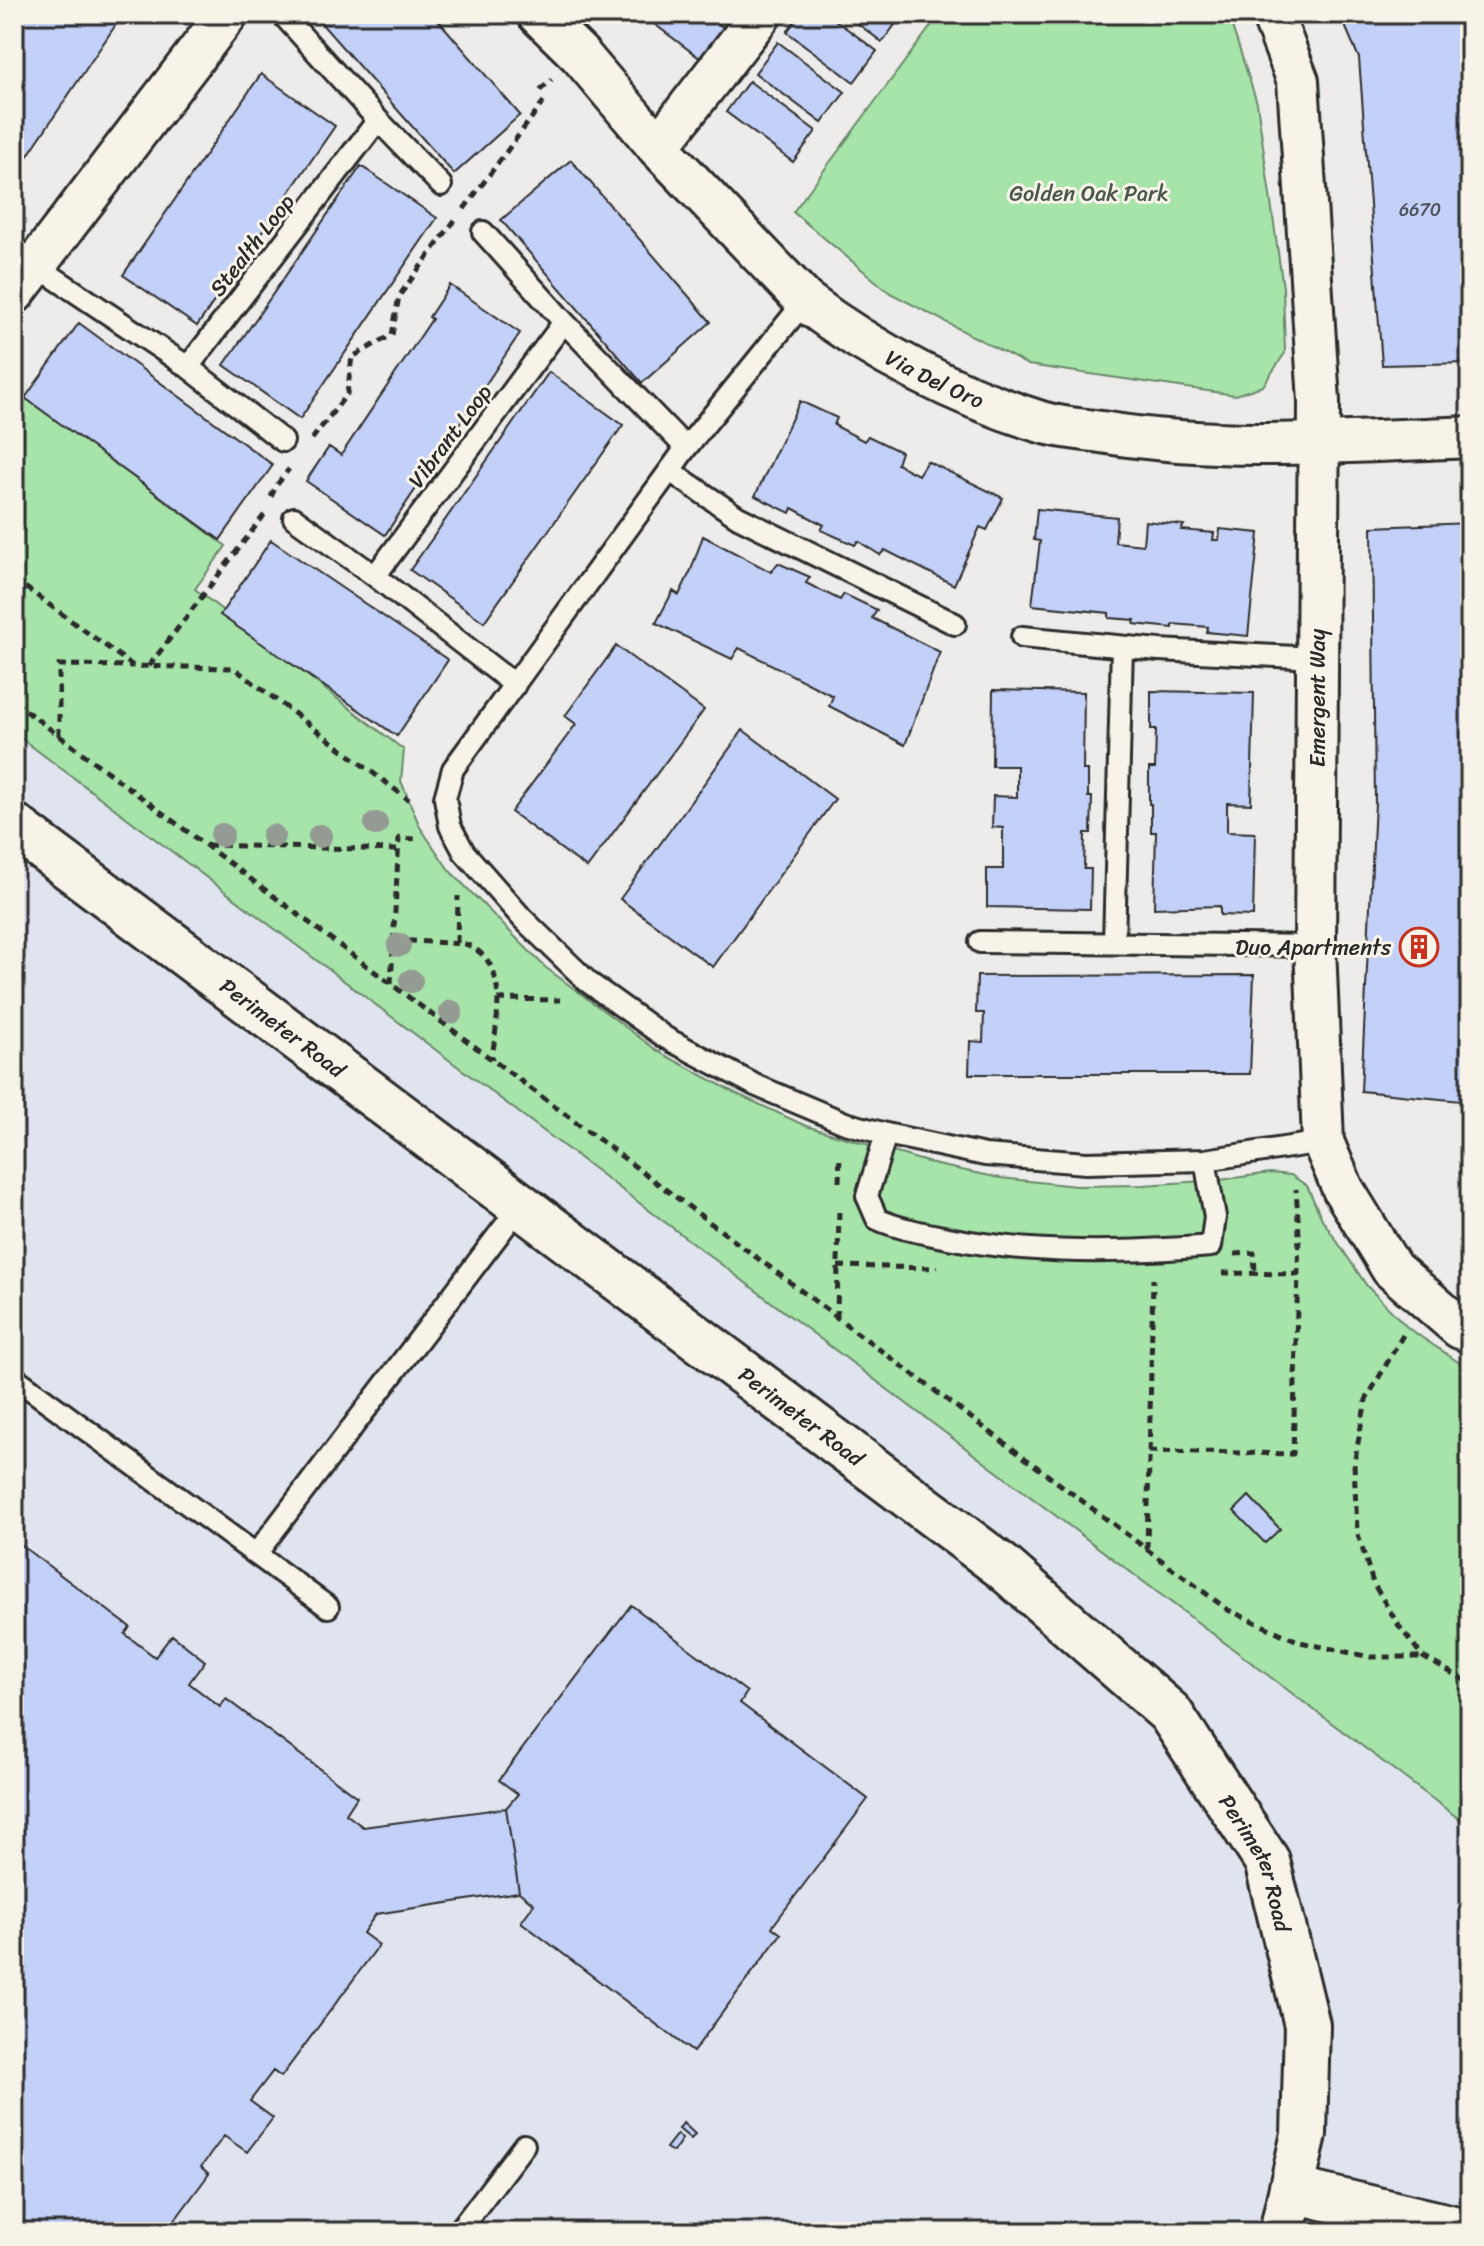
<svg xmlns="http://www.w3.org/2000/svg" width="1484" height="2246" font-family="Sriracha,sans-serif">
  <style>
    .built { fill: #e0e4ef }
    .green { fill: #a7e4aa; stroke: #69886a; stroke-width: 2 }
    .building { fill: #c3d1f8; stroke: #2b2b2b; stroke-width: 2 }
    .lines { fill: none; stroke-linecap: round; stroke-linejoin: round }
    .lane-casing { stroke: #2b2b2b; stroke-width: 26 }
    .street-casing { stroke: #2b2b2b; stroke-width: 46 }
    .secondary-casing { stroke: #2b2b2b; stroke-width: 50 }
    .path { stroke: #2b2b2b; stroke-width: 5; stroke-dasharray: 8 6; stroke-linecap: butt }
    .lane { stroke: #f7f3e8; stroke-width: 20 }
    .street { stroke: #f7f3e8; stroke-width: 40 }
    .secondary { stroke: #f7f3e8; stroke-width: 44 }
    .tree { fill: #939b93 }
    .labels { text-anchor: middle; dominant-baseline: central; stroke-width: 6; stroke-linejoin: round; paint-order: stroke }
    .number-label { font-size: 18px; fill: #51545e }
    .park-label { font-size: 22px; fill: #4a594b; stroke: #f7f3e8 }
    .street-label { font-size: 22px; fill: #2b2b2b; stroke: #f7f3e8 }
    .poi-label { font-size: 22px; fill: #2b2b2b; stroke: #f7f3e8; text-anchor: end }
  </style>
  <rect width="100%" height="100%" fill="#edeceb"/>
  <filter id="ink" filterUnits="userSpaceOnUse"><feTurbulence type="fractalNoise" baseFrequency=".0125" numOctaves="2"/><feDisplacementMap in="SourceGraphic" scale="16" xChannelSelector="R" yChannelSelector="G"/><feConvolveMatrix kernelMatrix="1 2 1 2 8 2 1 2 1" color-interpolation-filters="sRGB"/></filter>
  <g filter="url(#ink)">
    <path class="built" d="M 14,733 L 1470,1827 L 1470,2232 L 14,2232 Z"/>
    <path class="green" d="M 940,14 L 1228,14 L 1257,103 L 1283,288 L 1285,353 L 1263,386 L 1235,395 L 1028,365 L 890,293 L 793,212 Z
      M 14,388 L 226,546 L 195,589 L 404,750 L 401,781 L 420,827 L 449,870 L 545,967 L 659,1052 L 735,1093 L 806,1126 L 937,1165 L 1000,1178 L 1076,1186 L 1143,1185 L 1220,1180 L 1270,1173 L 1291,1175 L 1307,1186 L 1322,1219 L 1367,1286 L 1408,1328 L 1470,1370 L 1470,1827 L 14,733 Z"/>
    <path class="building" d="M 123,14 L 14,176 L 14,15 Z
      M 313,14 L 433,14 L 520,115 L 454,174 Z
      M 641,14 L 705,14 L 724,28 L 701,59 Z
      M 800,14 L 827,14 L 877,51 L 854,82 L 787,32 Z
      M 845,14 L 903,14 L 882,42 Z
      M 1340,14 L 1470,14 L 1470,363 L 1382,365 L 1359,58 Z
      M 778,42 L 845,92 L 822,123 L 755,73 Z
      M 261,74 L 335,126 L 197,326 L 123,275 Z
      M 749,81 L 816,131 L 793,162 L 726,112 Z
      M 571,160 L 711,322 L 642,383 L 501,220 Z
      M 361,166 L 437,218 L 300,419 L 224,365 Z
      M 450,285 L 520,333 L 385,535 L 306,481 L 329,447 L 341,455 L 432,319 L 429,317 Z
      M 79,323 L 273,465 L 220,540 L 25,398 Z
      M 549,372 L 623,425 L 484,622 L 410,570 Z
      M 800,401 L 837,418 L 834,425 L 864,441 L 868,436 L 901,452 L 897,464 L 918,475 L 927,461 L 1003,498 L 987,530 L 980,527 L 954,585 L 885,550 L 880,555 L 858,541 L 855,545 L 821,530 L 824,525 L 792,508 L 790,513 L 755,496 Z
      M 1037,509 L 1117,517 L 1115,542 L 1143,545 L 1145,521 L 1184,525 L 1181,530 L 1214,533 L 1213,540 L 1219,540 L 1220,529 L 1259,533 L 1248,636 L 1207,632 L 1208,627 L 1173,624 L 1173,628 L 1134,624 L 1135,620 L 1109,618 L 1109,613 L 1032,605 L 1040,541 L 1034,540 Z
      M 1470,523 L 1470,1102 L 1361,1091 L 1375,803 L 1372,527 Z
      M 703,536 L 771,572 L 778,563 L 810,577 L 806,583 L 840,600 L 844,594 L 877,610 L 872,618 L 940,652 L 905,745 L 829,706 L 833,696 L 739,648 L 732,659 L 656,623 L 673,591 L 679,595 L 691,570 Z
      M 271,540 L 448,660 L 397,736 L 220,615 Z
      M 616,646 L 704,710 L 587,868 L 511,812 L 576,724 L 565,716 Z
      M 993,690 L 1084,692 L 1083,770 L 1088,770 L 1088,797 L 1092,797 L 1091,833 L 1085,833 L 1084,869 L 1091,869 L 1090,909 L 987,907 L 987,869 L 1003,869 L 1003,828 L 992,827 L 993,796 L 1017,797 L 1017,766 L 992,766 Z
      M 1151,691 L 1254,693 L 1251,804 L 1227,803 L 1227,832 L 1255,833 L 1253,916 L 1220,915 L 1220,906 L 1154,908 L 1156,832 L 1151,832 L 1151,804 L 1149,804 L 1149,768 L 1155,768 L 1156,729 L 1151,729 Z
      M 743,730 L 835,799 L 713,967 L 620,899 Z
      M 1254,975 L 1250,1074 L 969,1074 L 970,1041 L 983,1042 L 984,1013 L 976,1013 L 977,976 Z
      M 1249,1496 L 1280,1529 L 1265,1543 L 1234,1511 Z
      M 14,1540 L 130,1627 L 125,1634 L 155,1657 L 172,1635 L 205,1661 L 189,1683 L 220,1707 L 226,1699 L 357,1797 L 346,1814 L 363,1827 L 506,1808 L 519,1892 L 376,1914 L 363,1933 L 379,1945 L 281,2077 L 273,2071 L 250,2101 L 273,2118 L 247,2152 L 224,2136 L 201,2167 L 209,2174 L 166,2232 L 14,2232 Z
      M 631,1605 L 747,1692 L 740,1703 L 868,1799 L 772,1927 L 781,1934 L 693,2052 L 521,1922 L 534,1904 L 519,1892 L 506,1808 L 518,1794 L 499,1780 Z
      M 683,2123 L 695,2134 L 691,2139 L 679,2129 Z
      M 677,2134 L 682,2139 L 673,2152 L 666,2148 Z"/>
    <g class="lines">
      <g class="lane-casing">
        <path id="lane" d="M 378,120 L 441,185
          M 483,232 L 564,322
          M 35,265 L 188,367 L 378,120 L 282,14
          M 805,301 L 686,448 L 453,769 L 445,798 L 450,826 L 464,852 L 523,919 L 588,982 L 666,1038 L 755,1085 L 845,1123 L 886,1134 L 985,1155 L 1086,1163 L 1205,1160 L 1323,1142
          M 188,367 L 283,441
          M 670,471 L 738,517 L 955,624
          M 294,518 L 375,576
          M 1022,637 L 1159,650 L 1317,658
          M 515,685 L 375,576 L 564,322 L 686,448
          M 980,942 L 1315,946
          M 1114,943 L 1122,647
          M 886,1134 L 867,1196 L 877,1219 C 899,1229 924,1233 948,1238 C 1036,1255 1123,1253 1211,1246 L 1215,1217 L 1205,1160
          M 14,1377 L 328,1607
          M 256,1554 L 521,1205
          M 458,2232 L 524,2145"/>
      </g>
      <g class="street-casing">
        <g id="street">
          <path id="s1" d="M 538,14 L 580,55 L 658,147 L 805,301 C 873,353 960,397 1041,422 C 1060,428 1082,429 1101,432 C 1222,452 1348,442 1470,437"/>
          <path d="M 1272,14 L 1298,81 L 1319,401 L 1315,946 L 1323,1142 L 1343,1189 L 1392,1269 L 1460,1328 L 1470,1332"/>
          <path d="M 658,147 L 761,14"/>
          <path d="M 14,293 L 227,14"/>
        </g>
      </g>
      <g class="secondary-casing">
        <g id="secondary">
          <path id="s2" d="M 14,826 L 1003,1567 L 1170,1713 L 1267,1861 L 1307,2025 L 1304,2134 L 1282,2232"/>
          <path d="M 1293,2190 L 1470,2232"/>
        </g>
      </g>
      <path class="path" d="M 540,90 L 552,80
        M 464,209 L 547,97
        M 312,439 L 347,394 L 352,357 L 392,335 L 399,296 L 455,220
        M 271,497 L 276,486 L 289,469
        M 14,579 L 133,666 L 234,668 L 409,800
        M 149,666 L 265,514
        M 14,702 L 1228,1610 L 1300,1642 L 1370,1657 L 1423,1657
        M 59,736 L 59,665 L 132,666
        M 207,845 L 398,850
        M 394,940 L 465,944 C 512,961 496,1022 492,1059
        M 457,943 L 458,896
        M 391,984 L 399,838 L 417,839
        M 498,999 L 560,1000
        M 839,1182 L 840,1154
        M 1235,1254 L 1254,1253 L 1255,1273
        M 838,1266 L 937,1268
        M 1222,1273 L 1297,1274
        M 837,1318 L 839,1208
        M 1403,1335 L 1366,1400 L 1354,1464 L 1357,1531 L 1373,1583 L 1399,1626 L 1423,1657 L 1470,1683
        M 1149,1451 L 1293,1454 L 1299,1234 L 1296,1189
        M 1147,1549 L 1153,1279"/>
      <use href="#lane" class="lane"/>
      <use href="#street" class="street"/>
      <use href="#secondary" class="secondary"/>
    </g>
    <g class="tree">
      <circle cx="376" cy="824" r="12"/>
      <circle cx="222" cy="835" r="12"/>
      <circle cx="273" cy="836" r="12"/>
      <circle cx="320" cy="836" r="12"/>
      <circle cx="399" cy="945" r="12"/>
      <circle cx="411" cy="981" r="12"/>
      <circle cx="451" cy="1012" r="12"/>
    </g>
  </g>
  <defs>
    <g id="building-ring" transform="scale(2)"><circle r="9.5" fill="#f7f3e8" stroke="#c8321e" stroke-width="1.5"/><path d="M-4-6H4V6H1V3H-1V6H-4ZM-2.5-4.3h1.7v1.8h-1.7ZM.8-4.3h1.7v1.8H.8ZM-2.5-1h1.7V.8h-1.7ZM.8-1h1.7V.8H.8Z" fill="#c8321e"/></g>
  </defs>
  <g fill-rule="evenodd">
    <use href="#building-ring" x="1419" y="947"/>
  </g>
  <g class="labels">
    <g class="number-label">
      <text x="1420" y="210">6670</text>
    </g>
    <g class="park-label">
      <text x="1089" y="193">Golden Oak Park</text>
    </g>
    <g class="street-label">
      <text transform="translate(252 245) rotate(-52)">Stealth Loop</text>
      <text stroke="none"><textPath href="#s1" startOffset="544">Via Del Oro</textPath></text>
      <text transform="translate(450 436) rotate(-53)">Vibrant Loop</text>
      <text transform="translate(1317 698) rotate(-90)">Emergent Way</text>
      <text stroke="none"><textPath href="#s2" startOffset="336">Perimeter Road</textPath></text>
      <text stroke="none"><textPath href="#s2" startOffset="984">Perimeter Road</textPath></text>
      <text stroke="none"><textPath href="#s2" startOffset="1632">Perimeter Road</textPath></text>
    </g>
    <g class="poi-label">
      <text x="1391" y="947">Duo Apartments</text>
    </g>
  </g>
  <rect width="1484" height="2246" fill="none" stroke="#f7f3e8" stroke-width="48"/>
  <rect x="24" y="24" width="1436" height="2198" fill="none" stroke="#2b2b2b" stroke-width="3" filter="url(#ink)"/>
</svg>
